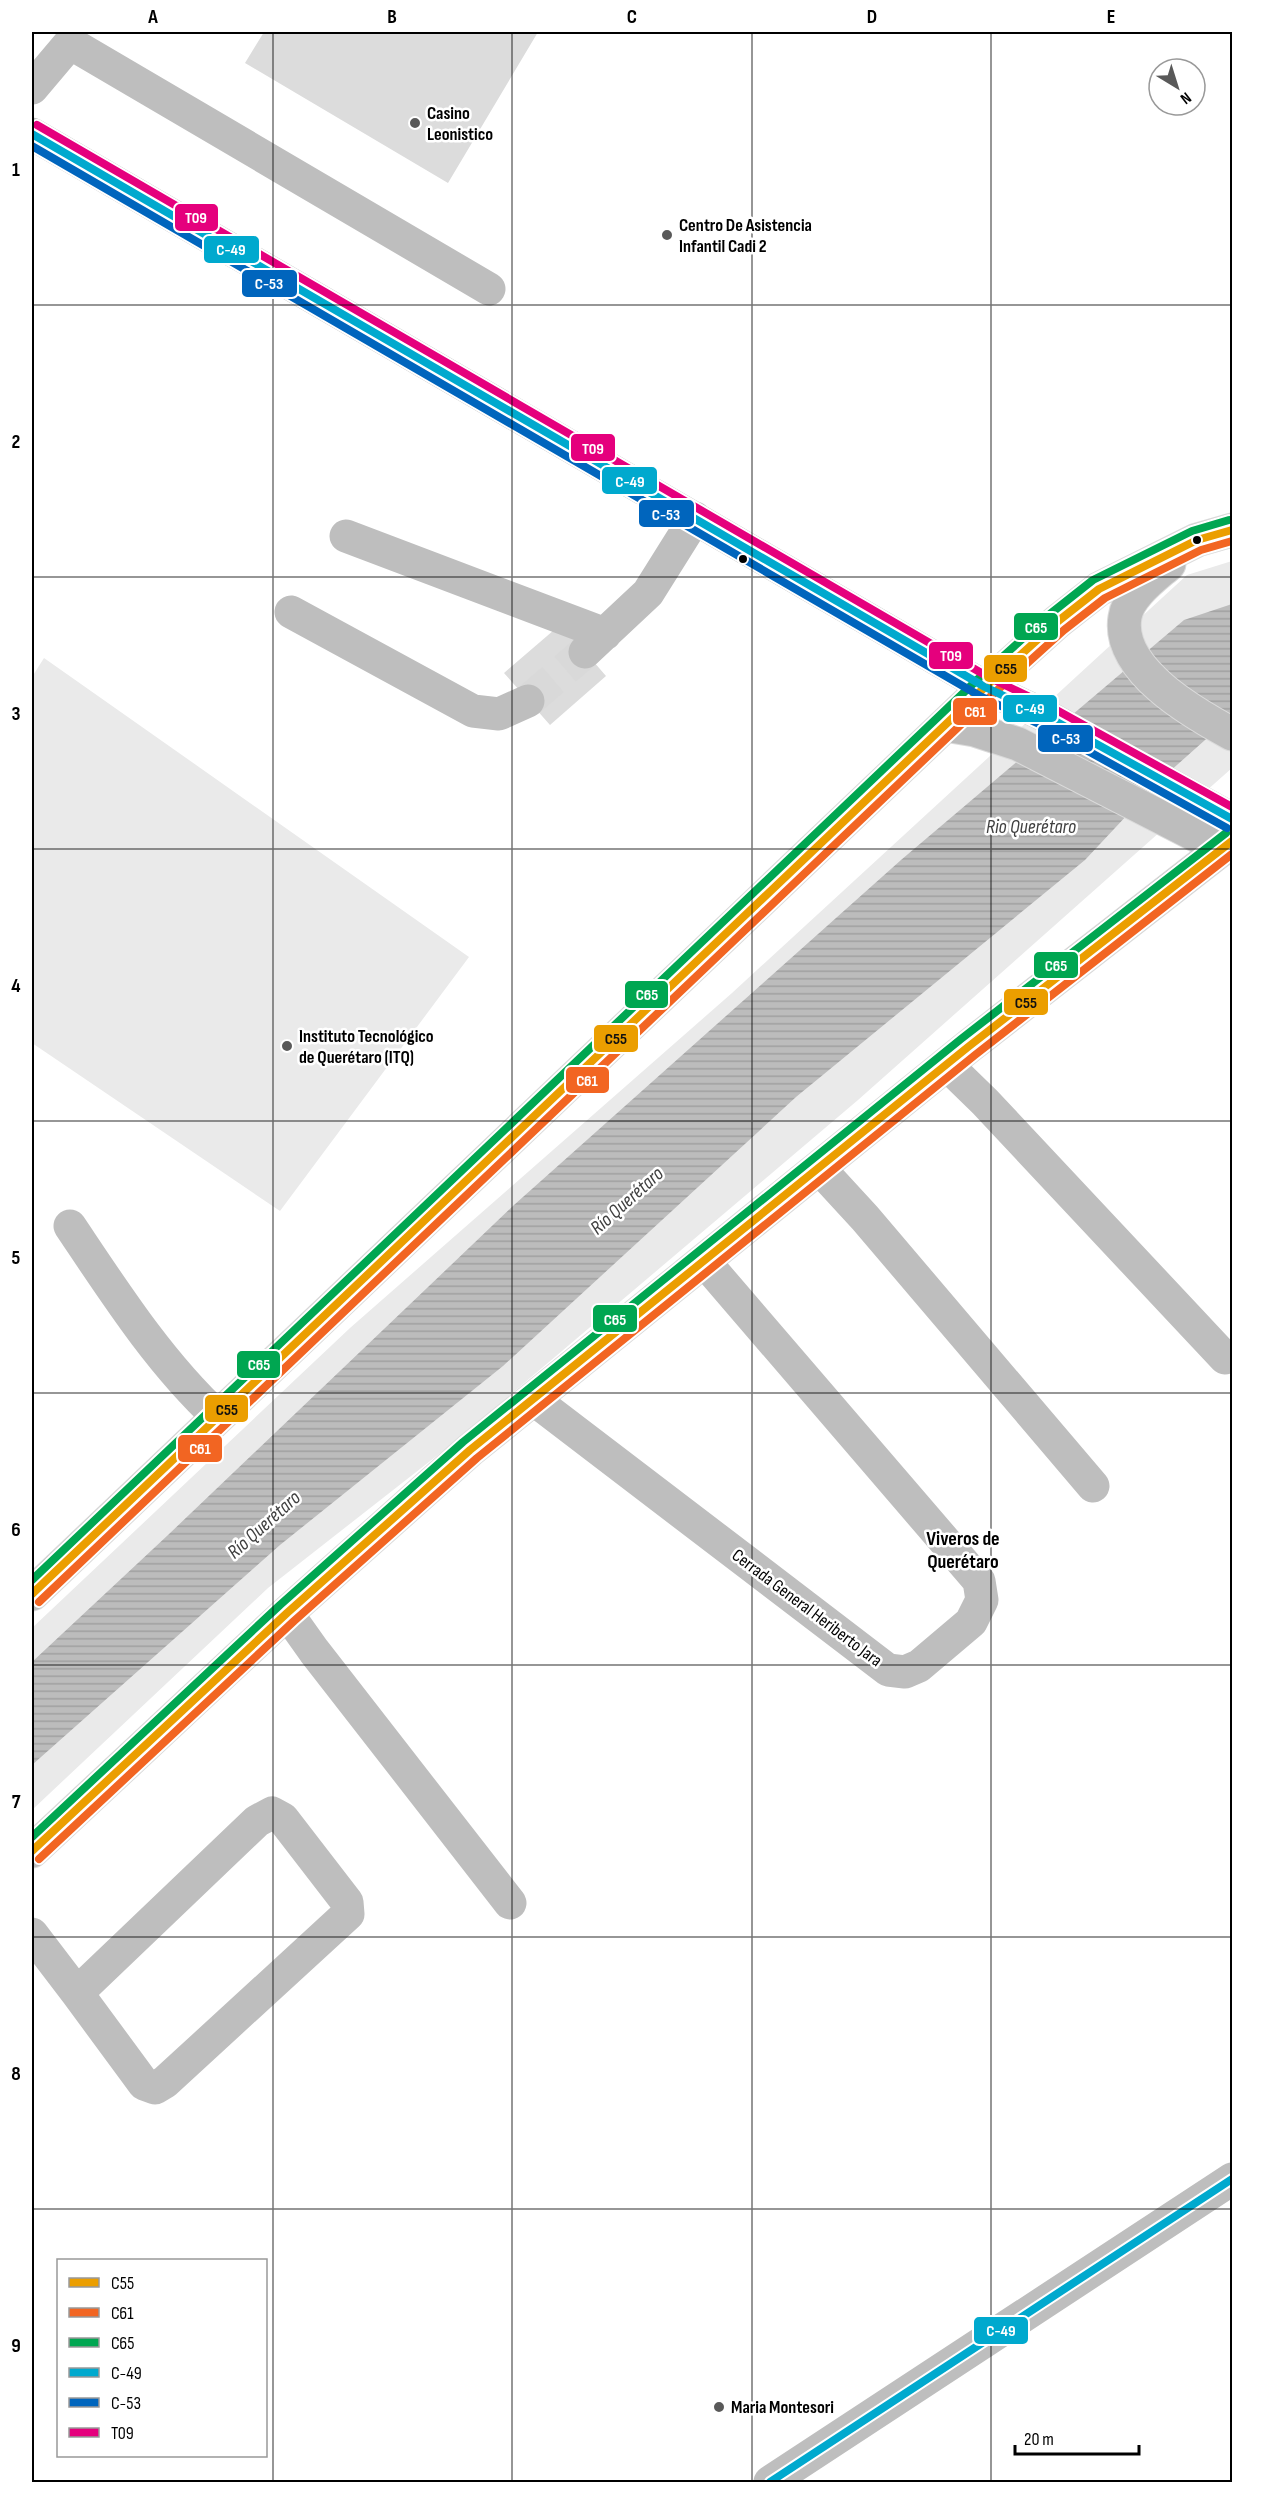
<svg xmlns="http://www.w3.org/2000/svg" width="1264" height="2514" font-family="'Sofia Sans Condensed',sans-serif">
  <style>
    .green { fill: #eaeaea }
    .water { fill: url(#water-rules) }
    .building { fill: #dcdcdc }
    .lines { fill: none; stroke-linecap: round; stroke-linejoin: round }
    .minor-tunnel { stroke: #d9d9d9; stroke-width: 33; stroke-dasharray: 33 16; stroke-linecap: butt }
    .major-casing { stroke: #dbdbdb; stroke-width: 35 }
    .minor { stroke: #bebebe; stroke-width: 33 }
    .major { stroke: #bdbdbd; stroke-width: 33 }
    .bus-1-casing { stroke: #fff; stroke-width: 12 }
    .bus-2-casing { stroke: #fff; stroke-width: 12 }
    .bus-3-casing { stroke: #fff; stroke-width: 12 }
    .bus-4-casing { stroke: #fff; stroke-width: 12 }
    .bus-5-casing { stroke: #fff; stroke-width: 12 }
    .bus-6-casing { stroke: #fff; stroke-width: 12 }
    .bus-1 { stroke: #eb9e00; stroke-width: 8 }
    .bus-2 { stroke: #f26522; stroke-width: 8 }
    .bus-3 { stroke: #00a651; stroke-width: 8 }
    .bus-4 { stroke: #00a9ce; stroke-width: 8 }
    .bus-5 { stroke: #0065bd; stroke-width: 8 }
    .bus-6 { stroke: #e5007d; stroke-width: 8 }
    .grid { fill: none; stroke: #000; stroke-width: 1.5; stroke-opacity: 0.55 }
    .poi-dot { fill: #595959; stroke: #fff; stroke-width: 2 }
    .bus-dot { fill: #000; stroke: #fff; stroke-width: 2 }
    .labels { text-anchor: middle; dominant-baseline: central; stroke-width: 5; stroke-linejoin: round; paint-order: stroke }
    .poi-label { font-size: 18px; font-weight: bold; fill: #000; stroke: #fff; text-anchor: start }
    .street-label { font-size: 18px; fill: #000; stroke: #fff }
    .water-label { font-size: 20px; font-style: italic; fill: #404040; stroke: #fff }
    .neighbourhood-label { font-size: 20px; font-weight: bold; fill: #000; stroke: #fff }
    .line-badge { stroke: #fff; stroke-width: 2 }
    .badge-label { font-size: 16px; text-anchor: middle; font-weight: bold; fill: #fff }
    .pale-badge-label { font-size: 16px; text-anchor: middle; font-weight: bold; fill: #111 }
    .neatline { fill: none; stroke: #000; stroke-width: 2 }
    .grid-label { font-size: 20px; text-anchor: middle; font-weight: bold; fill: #000 }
  </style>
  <defs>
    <pattern id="water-rules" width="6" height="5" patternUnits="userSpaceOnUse" patternTransform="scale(1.5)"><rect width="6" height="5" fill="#bcbcbc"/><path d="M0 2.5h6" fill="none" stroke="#a0a0a0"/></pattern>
  </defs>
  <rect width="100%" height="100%" fill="#fff"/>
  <path class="green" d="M 1232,561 L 1232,768 L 858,1100 L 457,1440 L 268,1588 L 32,1810 L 32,1628 L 350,1328 L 732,993 L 1187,575 Z
    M 44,658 L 469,957 L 280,1211 L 32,1043 L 32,677 Z"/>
  <path class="water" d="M 1232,604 L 1232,716 L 1159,781 L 1085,860 L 796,1097 L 503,1366 L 280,1545 L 32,1765 L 32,1662 L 168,1535 L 514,1205 L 901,860 L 1184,620 Z"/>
  <path class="building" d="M 264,32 L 538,32 L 448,183 L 245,63 Z
    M 561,624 L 606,676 L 550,725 L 504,673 Z"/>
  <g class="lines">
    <path class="minor-tunnel" d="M 528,701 L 585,652"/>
    <g class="major-casing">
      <path id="major" d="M 1169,564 C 1153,578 1128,596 1125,617 C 1116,670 1195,714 1232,734
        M 945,725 L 975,730 L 1018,744 L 1223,849
        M 32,1594 L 985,687 L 1057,622 L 1099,589 L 1197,540 L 1232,530
        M 32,1851 L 287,1613 L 470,1450 L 968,1047 L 1232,841"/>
    </g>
    <path class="minor" d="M 32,88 L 70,43 L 489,289
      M 32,134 L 985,687 L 1046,716 L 1232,819
      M 346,536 L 605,634
      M 291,612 L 473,711 L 499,714 L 528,701
      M 585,652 L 648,593 L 695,518
      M 947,1065 L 985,1102 L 1225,1358
      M 819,1168 L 865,1218 L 1093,1486
      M 70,1226 C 115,1293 159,1362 218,1417
      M 533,1399 L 888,1670 L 905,1672 L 919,1666 L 971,1622 L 982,1600 L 979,1581 L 704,1261
      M 287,1613 L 314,1651 L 510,1903
      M 272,1813 L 283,1819 L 347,1902 L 348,1914 L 165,2082 L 155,2088 L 144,2084 L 77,1993 L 257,1821 Z
      M 32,1934 L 77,1993
      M 770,2482 L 1232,2179"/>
    <use href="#major" class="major"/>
    <g class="bus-1-casing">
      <path id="bus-1" d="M 32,1594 L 985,687 L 1057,622 L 1099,589 L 1197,540 L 1232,530
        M 32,1851 L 287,1613 L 470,1450 L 968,1047 L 1232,841"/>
    </g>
    <g class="bus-2-casing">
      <path id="bus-2" d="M 39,1602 L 992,695 L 1064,630 L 1105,598 L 1201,550 L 1232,541
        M 39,1859 L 294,1621 L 477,1458 L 975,1055 L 1232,854"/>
    </g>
    <g class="bus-3-casing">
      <path id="bus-3" d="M 32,1580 L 978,679 L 1050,614 L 1093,580 L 1192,531 L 1229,520
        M 32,1837 L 280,1605 L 463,1442 L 961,1039 L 1226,833"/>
    </g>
    <g class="bus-4-casing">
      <path id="bus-4" d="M 32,134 L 985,687 L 1046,716 L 1232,819
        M 770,2482 L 1232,2179"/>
    </g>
    <g class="bus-5-casing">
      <path id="bus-5" d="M 32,146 L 980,696 L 1041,725 L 1227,828"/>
    </g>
    <g class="bus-6-casing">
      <path id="bus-6" d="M 37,125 L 990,678 L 1051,707 L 1232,807"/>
    </g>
    <use href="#bus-1" class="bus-1"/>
    <use href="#bus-2" class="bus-2"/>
    <use href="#bus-3" class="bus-3"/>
    <use href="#bus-4" class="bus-4"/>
    <use href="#bus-5" class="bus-5"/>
    <use href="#bus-6" class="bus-6"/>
  </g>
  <path class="grid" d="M 273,32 L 273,2482M 512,32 L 512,2482M 752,32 L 752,2482M 991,32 L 991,2482M 32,305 L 1232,305M 32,577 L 1232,577M 32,849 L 1232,849M 32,1121 L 1232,1121M 32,1393 L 1232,1393M 32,1665 L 1232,1665M 32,1937 L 1232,1937M 32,2209 L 1232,2209"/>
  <g class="poi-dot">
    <circle cx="415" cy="123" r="6"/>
    <circle cx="667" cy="235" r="6"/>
    <circle cx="287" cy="1046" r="6"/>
    <circle cx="719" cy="2407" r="6"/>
  </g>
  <g class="bus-dot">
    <circle cx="1197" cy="540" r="5"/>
    <circle cx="743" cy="559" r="5"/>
  </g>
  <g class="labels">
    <g class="poi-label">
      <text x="427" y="113">Casino<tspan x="427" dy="21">Leonistico</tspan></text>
      <text x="679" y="225">Centro De Asistencia<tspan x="679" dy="21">Infantil Cadi 2</tspan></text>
      <text x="299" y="1036">Instituto Tecnológico<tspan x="299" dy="21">de Querétaro (ITQ)</tspan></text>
      <text x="731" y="2407">Maria Montesori</text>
    </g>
    <g class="street-label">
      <text transform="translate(807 1608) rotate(37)">Cerrada General Heriberto Jara</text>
    </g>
    <g class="water-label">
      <text x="1031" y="827">Rio Querétaro</text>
      <text transform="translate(627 1201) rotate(-42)">Río Querétaro</text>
      <text transform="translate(264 1525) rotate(-42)">Río Querétaro</text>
    </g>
    <g class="neighbourhood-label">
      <text x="963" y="1539">Viveros de<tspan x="963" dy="23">Querétaro</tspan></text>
    </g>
  </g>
  <g class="line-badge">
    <rect x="174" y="203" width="45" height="29" rx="6" fill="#e5007d"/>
    <rect x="203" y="235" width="57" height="29" rx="6" fill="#00a9ce"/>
    <rect x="241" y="269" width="57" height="29" rx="6" fill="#0065bd"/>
    <rect x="570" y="433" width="46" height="29" rx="6" fill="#e5007d"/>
    <rect x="601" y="466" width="57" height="29" rx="6" fill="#00a9ce"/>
    <rect x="638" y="499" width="57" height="29" rx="6" fill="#0065bd"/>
    <rect x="1013" y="612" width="46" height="29" rx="6" fill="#00a651"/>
    <rect x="928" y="641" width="46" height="29" rx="6" fill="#e5007d"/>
    <rect x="983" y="654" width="45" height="29" rx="6" fill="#eb9e00"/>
    <rect x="1002" y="694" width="56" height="29" rx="6" fill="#00a9ce"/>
    <rect x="952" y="697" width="46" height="29" rx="6" fill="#f26522"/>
    <rect x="1037" y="724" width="57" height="29" rx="6" fill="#0065bd"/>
    <rect x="1033" y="951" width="46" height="28" rx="6" fill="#00a651"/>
    <rect x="624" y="980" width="45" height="29" rx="6" fill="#00a651"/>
    <rect x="1003" y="988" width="46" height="28" rx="6" fill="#eb9e00"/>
    <rect x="593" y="1024" width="46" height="29" rx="6" fill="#eb9e00"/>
    <rect x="565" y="1066" width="45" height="28" rx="6" fill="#f26522"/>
    <rect x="592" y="1304" width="46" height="29" rx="6" fill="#00a651"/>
    <rect x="236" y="1350" width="45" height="29" rx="6" fill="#00a651"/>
    <rect x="204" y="1394" width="45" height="29" rx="6" fill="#eb9e00"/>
    <rect x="177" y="1434" width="46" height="29" rx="6" fill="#f26522"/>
    <rect x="973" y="2316" width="56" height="29" rx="6" fill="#00a9ce"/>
  </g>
  <g class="badge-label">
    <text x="196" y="223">T09</text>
    <text x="231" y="255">C-49</text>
    <text x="269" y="289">C-53</text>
    <text x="593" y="454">T09</text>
    <text x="630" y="487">C-49</text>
    <text x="666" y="520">C-53</text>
    <text x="1036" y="633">C65</text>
    <text x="951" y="661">T09</text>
    <text x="1030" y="714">C-49</text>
    <text x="975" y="717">C61</text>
    <text x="1066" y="744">C-53</text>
    <text x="1056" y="971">C65</text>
    <text x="647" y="1000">C65</text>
    <text x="587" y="1086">C61</text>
    <text x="615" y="1325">C65</text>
    <text x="259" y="1370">C65</text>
    <text x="200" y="1454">C61</text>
    <text x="1001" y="2336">C-49</text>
  </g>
  <g class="pale-badge-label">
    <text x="1006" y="674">C55</text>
    <text x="1026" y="1008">C55</text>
    <text x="616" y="1044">C55</text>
    <text x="227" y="1415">C55</text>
  </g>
  <rect width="1264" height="2514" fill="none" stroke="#ffffff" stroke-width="66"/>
  <rect x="57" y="2259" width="210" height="198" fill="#ffffff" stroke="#999999" stroke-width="1.5"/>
  <rect x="69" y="2278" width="30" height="9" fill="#eb9e00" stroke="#999999" stroke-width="1.5"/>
  <text x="111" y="2289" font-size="18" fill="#000000">C55</text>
  <rect x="69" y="2308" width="30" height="9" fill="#f26522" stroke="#999999" stroke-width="1.5"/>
  <text x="111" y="2319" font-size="18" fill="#000000">C61</text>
  <rect x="69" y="2338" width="30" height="9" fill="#00a651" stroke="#999999" stroke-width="1.5"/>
  <text x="111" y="2349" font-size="18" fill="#000000">C65</text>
  <rect x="69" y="2368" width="30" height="9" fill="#00a9ce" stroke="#999999" stroke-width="1.5"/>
  <text x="111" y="2379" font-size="18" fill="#000000">C-49</text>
  <rect x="69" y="2398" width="30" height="9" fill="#0065bd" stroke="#999999" stroke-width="1.5"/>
  <text x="111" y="2409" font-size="18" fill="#000000">C-53</text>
  <rect x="69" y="2428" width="30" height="9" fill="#e5007d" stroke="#999999" stroke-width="1.5"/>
  <text x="111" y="2439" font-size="18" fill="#000000">T09</text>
  <g transform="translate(1177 87) rotate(142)"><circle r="28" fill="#ffffff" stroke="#999999" stroke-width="1.5"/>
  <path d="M0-4.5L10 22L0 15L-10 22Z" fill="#595959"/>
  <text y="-9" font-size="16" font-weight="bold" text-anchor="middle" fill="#000000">N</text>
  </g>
  <path d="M1015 2445v9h124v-9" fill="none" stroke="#000000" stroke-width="3"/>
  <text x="1024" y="2445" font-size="18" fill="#000000" stroke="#ffffff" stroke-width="4.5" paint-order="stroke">20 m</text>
  <rect x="33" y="33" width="1198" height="2448" class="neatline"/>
  <g class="grid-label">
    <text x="153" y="23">A</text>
    <text x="392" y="23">B</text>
    <text x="632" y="23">C</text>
    <text x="872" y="23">D</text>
    <text x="1111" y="23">E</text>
    <text x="16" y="176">1</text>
    <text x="16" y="448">2</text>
    <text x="16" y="720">3</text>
    <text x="16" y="992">4</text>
    <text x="16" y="1264">5</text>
    <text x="16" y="1536">6</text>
    <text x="16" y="1808">7</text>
    <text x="16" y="2080">8</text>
    <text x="16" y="2352">9</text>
  </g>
</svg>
